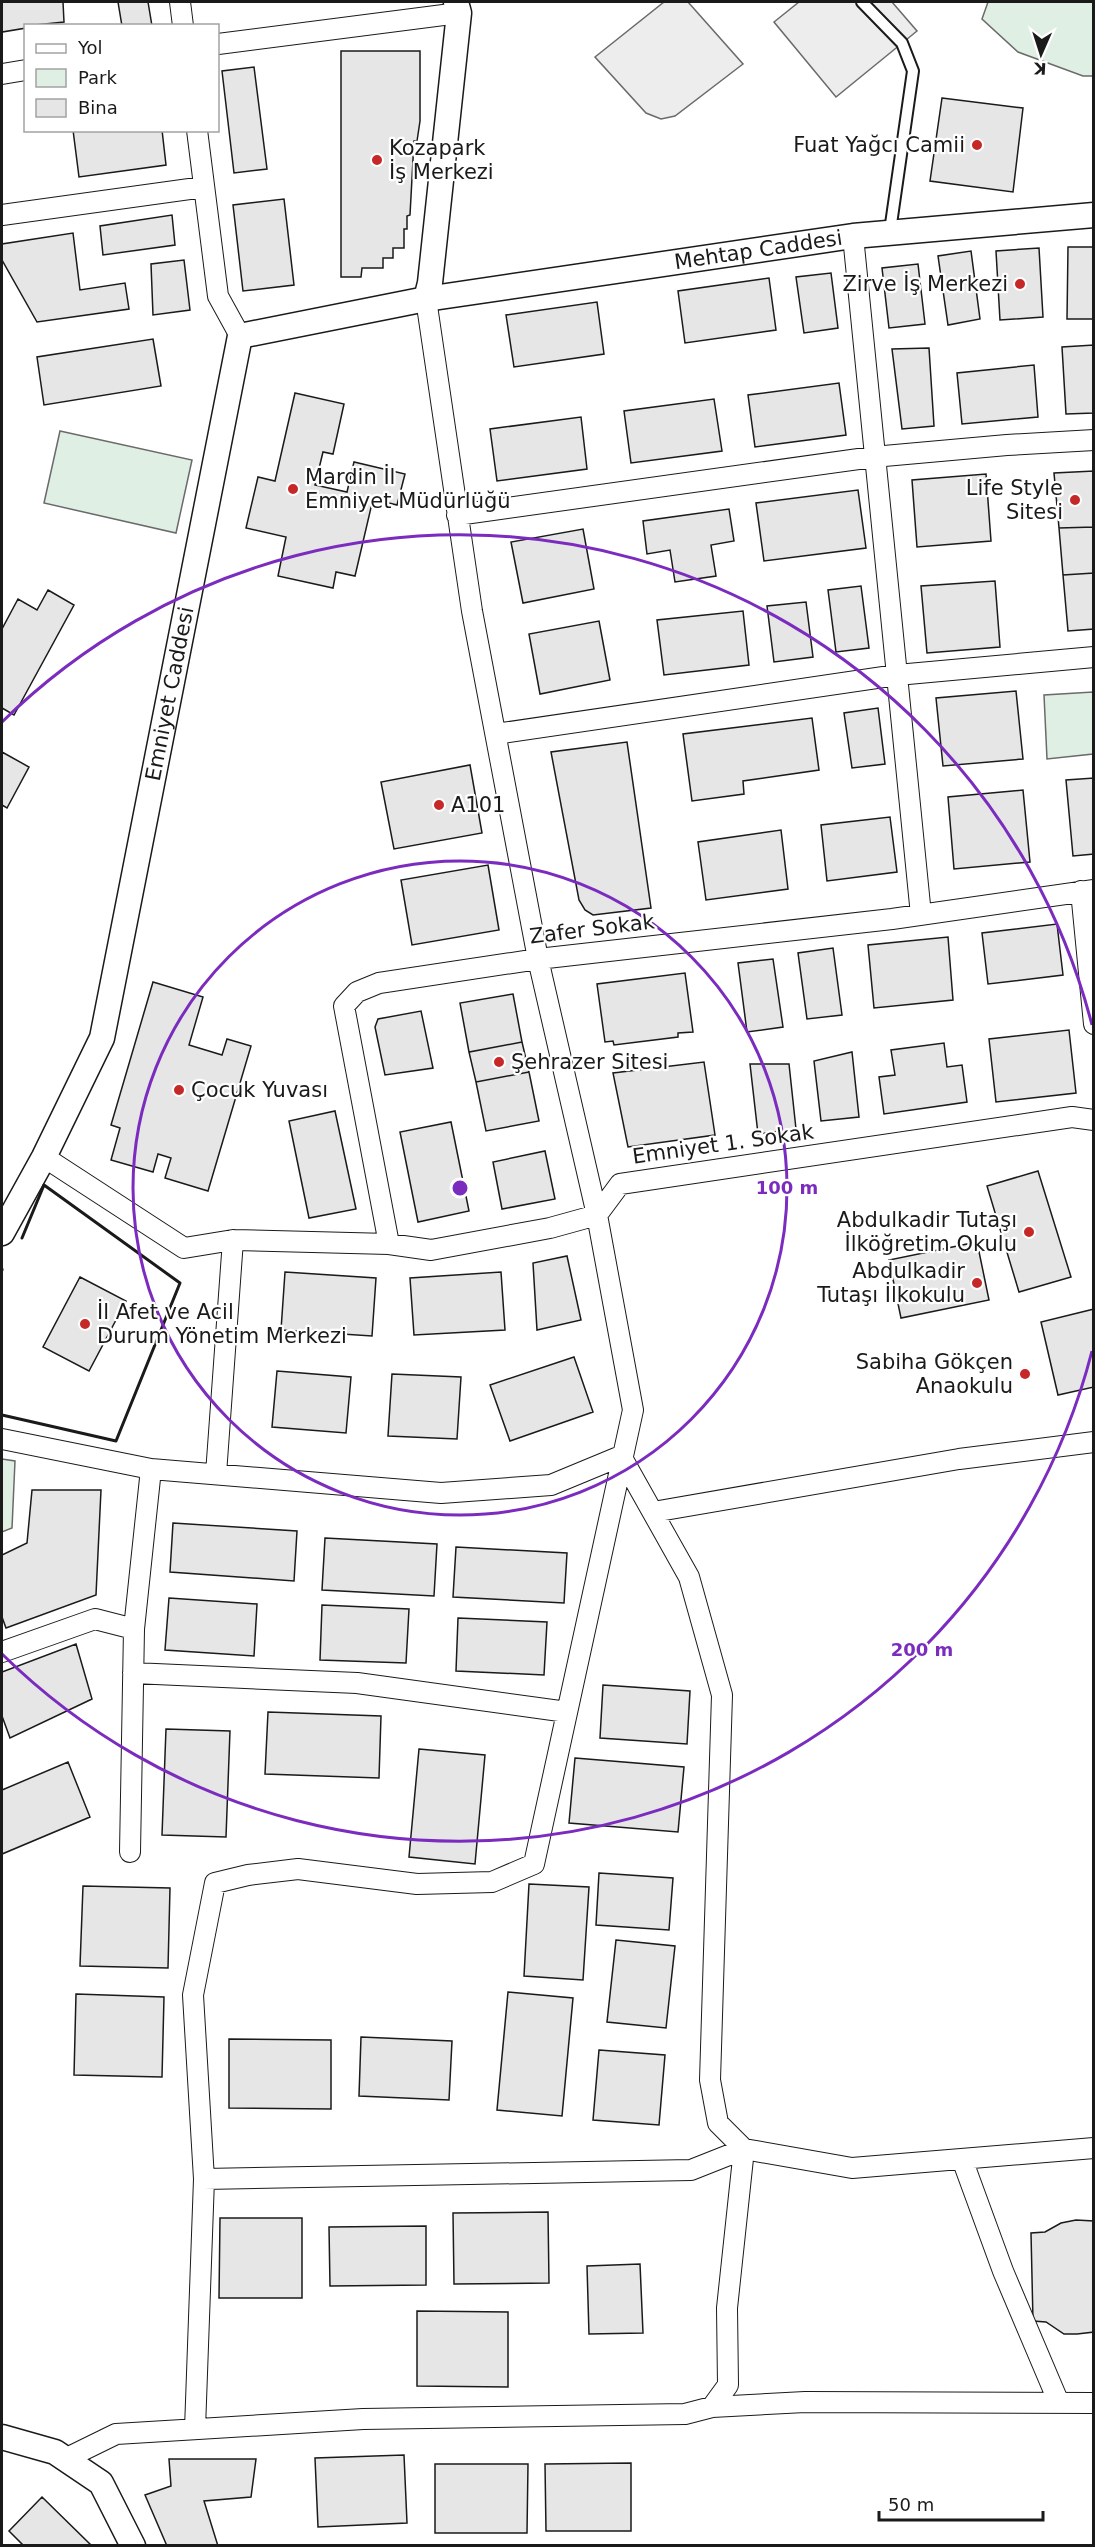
<svg xmlns="http://www.w3.org/2000/svg" width="1095" height="2547" font-family="'DejaVu Sans',sans-serif">
  <style>
    .green { fill: #e0efe3; stroke: #6a6a6a; stroke-width: 1.5 }
    .parking { fill: #ededed; stroke: #6a6a6a; stroke-width: 1.5 }
    .building { fill: #e6e6e6; stroke: #1a1a1a; stroke-width: 1.5 }
    .lines { fill: none; stroke-linecap: round; stroke-linejoin: round }
    .service-casing { stroke: #1a1a1a; stroke-width: 14 }
    .minor-casing { stroke: #1a1a1a; stroke-width: 22 }
    .tertiary-casing { stroke: #1a1a1a; stroke-width: 27 }
    .service { stroke: #fff; stroke-width: 10 }
    .minor { stroke: #fff; stroke-width: 20 }
    .tertiary { stroke: #fff; stroke-width: 24 }
    .wall { stroke: #1a1a1a; stroke-width: 3 }
    .ring { fill: none; stroke: #7b2cbf; stroke-width: 3 }
    .poi-dot { fill: #c62828; stroke: #fff; stroke-width: 2 }
    .labels { text-anchor: middle; dominant-baseline: central; stroke-width: 4.5; stroke-linejoin: round; paint-order: stroke }
    .poi-label { font-size: 21px; fill: #1a1a1a; stroke: #fff; text-anchor: end }
    .street-label { font-size: 21px; fill: #1a1a1a; stroke: #fff }
    .centre { fill: #7b2cbf; stroke: #fff; stroke-width: 3 }
    .ring-label { font-size: 18px; text-anchor: middle; font-weight: bold; fill: #7b2cbf; stroke: #fff; stroke-width: 4.5; stroke-linejoin: round; paint-order: stroke }
  </style>
  <rect width="100%" height="100%" fill="#fff"/>
  <path class="green" d="M 988,2 L 1093,2 L 1093,76 L 1083,76 L 1018,52 L 982,19 Z
    M 60,431 L 192,460 L 176,533 L 44,503 Z
    M 1093,692 L 1093,754 L 1047,759 L 1044,695 Z
    M 2,1459 L 15,1461 L 12,1528 L 2,1532 Z"/>
  <path class="parking" d="M 664,2 L 688,2 L 743,64 L 675,116 L 661,119 L 646,113 L 595,57 Z
    M 799,2 L 892,2 L 917,31 L 836,97 L 774,22 Z"/>
  <path class="building" d="M 2,2 L 63,2 L 64,22 L 26,26 L 26,28 L 2,32 Z
    M 118,2 L 148,2 L 152,26 L 122,26 Z
    M 341,51 L 420,51 L 420,121 L 417,141 L 414,141 L 410,215 L 407,216 L 407,229 L 404,229 L 404,248 L 393,248 L 393,258 L 383,258 L 383,268 L 362,268 L 361,277 L 341,277 Z
    M 254,67 L 267,169 L 234,173 L 222,71 Z
    M 942,98 L 1023,108 L 1013,192 L 930,181 Z
    M 73,130 L 162,130 L 166,165 L 79,177 Z
    M 284,199 L 294,285 L 243,291 L 233,205 Z
    M 172,215 L 175,245 L 103,255 L 100,226 Z
    M 73,233 L 80,290 L 125,283 L 129,309 L 37,322 L 2,260 L 2,244 Z
    M 1068,247 L 1094,247 L 1094,319 L 1067,319 Z
    M 1039,248 L 1043,317 L 1000,320 L 996,251 Z
    M 971,251 L 980,319 L 948,325 L 938,256 Z
    M 184,260 L 190,310 L 153,315 L 151,264 Z
    M 918,264 L 925,324 L 889,328 L 882,268 Z
    M 831,273 L 838,328 L 804,333 L 796,277 Z
    M 769,278 L 776,330 L 685,343 L 678,291 Z
    M 597,302 L 604,354 L 514,367 L 506,315 Z
    M 153,339 L 161,386 L 44,405 L 37,357 Z
    M 1094,345 L 1094,413 L 1066,414 L 1062,347 Z
    M 929,348 L 934,426 L 902,429 L 892,349 Z
    M 1034,365 L 1038,417 L 962,424 L 957,373 Z
    M 839,383 L 846,435 L 755,447 L 748,395 Z
    M 295,393 L 344,404 L 333,454 L 323,452 L 315,485 L 347,492 L 354,462 L 405,474 L 397,505 L 373,499 L 355,576 L 336,572 L 333,588 L 278,576 L 286,537 L 246,528 L 258,477 L 275,481 Z
    M 714,399 L 722,451 L 631,463 L 624,411 Z
    M 581,417 L 587,469 L 497,481 L 490,429 Z
    M 1094,471 L 1094,527 L 1059,528 L 1054,473 Z
    M 986,474 L 991,541 L 917,547 L 912,480 Z
    M 858,490 L 866,548 L 764,561 L 756,503 Z
    M 729,509 L 734,541 L 711,545 L 716,576 L 675,582 L 670,550 L 647,554 L 643,521 Z
    M 1094,527 L 1094,573 L 1063,575 L 1059,528 Z
    M 583,529 L 594,589 L 523,603 L 511,542 Z
    M 1094,573 L 1094,629 L 1068,631 L 1063,575 Z
    M 995,581 L 1000,647 L 927,653 L 921,586 Z
    M 861,586 L 869,648 L 836,652 L 828,590 Z
    M 48,590 L 74,605 L 14,715 L 2,708 L 2,629 L 18,599 L 37,610 Z
    M 806,602 L 813,657 L 774,662 L 767,606 Z
    M 743,611 L 749,665 L 664,675 L 657,620 Z
    M 599,621 L 610,680 L 540,694 L 529,634 Z
    M 1016,691 L 1023,759 L 943,766 L 936,698 Z
    M 878,708 L 885,764 L 852,768 L 844,713 Z
    M 812,718 L 819,770 L 743,781 L 744,794 L 692,801 L 683,734 Z
    M 627,742 L 651,908 L 593,915 L 585,910 L 579,900 L 551,752 Z
    M 2,752 L 29,767 L 7,808 L 2,805 Z
    M 470,765 L 482,833 L 394,849 L 381,782 Z
    M 1094,778 L 1094,854 L 1073,856 L 1066,780 Z
    M 1023,790 L 1030,862 L 954,869 L 948,797 Z
    M 890,817 L 897,872 L 827,881 L 821,825 Z
    M 781,830 L 788,889 L 706,900 L 698,842 Z
    M 488,865 L 499,930 L 412,945 L 401,880 Z
    M 1057,924 L 1063,975 L 988,984 L 982,933 Z
    M 948,937 L 953,1000 L 874,1008 L 868,945 Z
    M 833,948 L 842,1015 L 807,1019 L 798,953 Z
    M 773,959 L 783,1027 L 747,1032 L 738,963 Z
    M 685,973 L 693,1032 L 678,1033 L 678,1037 L 614,1045 L 613,1041 L 605,1042 L 597,984 Z
    M 153,982 L 203,997 L 189,1045 L 222,1055 L 227,1039 L 251,1046 L 208,1191 L 165,1178 L 171,1158 L 158,1154 L 153,1172 L 111,1160 L 120,1128 L 111,1125 Z
    M 513,994 L 522,1042 L 469,1052 L 460,1003 Z
    M 421,1011 L 433,1068 L 385,1075 L 375,1027 L 378,1019 Z
    M 1069,1030 L 1076,1093 L 996,1102 L 989,1039 Z
    M 522,1042 L 529,1072 L 476,1082 L 469,1052 Z
    M 944,1043 L 947,1067 L 962,1065 L 967,1102 L 884,1114 L 879,1077 L 895,1075 L 891,1050 Z
    M 852,1052 L 859,1117 L 821,1121 L 814,1061 Z
    M 704,1062 L 715,1135 L 628,1147 L 613,1073 Z
    M 750,1064 L 789,1064 L 796,1129 L 758,1134 Z
    M 529,1072 L 539,1121 L 486,1131 L 476,1082 Z
    M 335,1111 L 356,1209 L 309,1218 L 289,1121 Z
    M 451,1122 L 469,1211 L 418,1222 L 400,1132 Z
    M 545,1151 L 555,1199 L 502,1209 L 493,1162 Z
    M 1038,1171 L 1071,1277 L 1019,1292 L 987,1186 Z
    M 977,1242 L 989,1300 L 901,1318 L 889,1260 Z
    M 567,1256 L 581,1320 L 537,1330 L 533,1263 Z
    M 285,1272 L 376,1278 L 372,1336 L 281,1330 Z
    M 501,1272 L 505,1330 L 414,1335 L 410,1278 Z
    M 80,1277 L 126,1301 L 89,1371 L 43,1347 Z
    M 1094,1309 L 1094,1387 L 1058,1395 L 1041,1322 Z
    M 574,1357 L 593,1412 L 510,1441 L 490,1385 Z
    M 277,1371 L 351,1377 L 346,1433 L 272,1427 Z
    M 392,1374 L 461,1377 L 457,1439 L 388,1436 Z
    M 32,1490 L 101,1490 L 96,1595 L 6,1628 L 2,1617 L 2,1555 L 27,1543 Z
    M 173,1523 L 297,1531 L 294,1581 L 170,1572 Z
    M 325,1538 L 437,1544 L 434,1596 L 322,1590 Z
    M 456,1547 L 567,1553 L 564,1603 L 453,1597 Z
    M 169,1598 L 257,1604 L 254,1656 L 165,1650 Z
    M 322,1605 L 409,1609 L 406,1663 L 320,1660 Z
    M 458,1618 L 547,1622 L 544,1675 L 456,1671 Z
    M 76,1644 L 92,1699 L 10,1738 L 2,1716 L 2,1672 Z
    M 603,1685 L 690,1691 L 687,1744 L 600,1738 Z
    M 268,1712 L 381,1716 L 379,1778 L 265,1774 Z
    M 166,1729 L 230,1731 L 226,1837 L 162,1835 Z
    M 419,1749 L 485,1755 L 475,1864 L 409,1857 Z
    M 575,1758 L 684,1767 L 678,1832 L 569,1823 Z
    M 68,1762 L 90,1817 L 2,1854 L 2,1790 Z
    M 599,1873 L 673,1878 L 669,1930 L 596,1925 Z
    M 529,1884 L 589,1887 L 583,1980 L 524,1976 Z
    M 83,1886 L 170,1888 L 168,1968 L 80,1966 Z
    M 616,1940 L 675,1946 L 666,2028 L 607,2022 Z
    M 508,1992 L 573,1998 L 562,2116 L 497,2110 Z
    M 76,1994 L 164,1997 L 162,2077 L 74,2075 Z
    M 361,2037 L 452,2041 L 449,2100 L 359,2096 Z
    M 229,2039 L 331,2040 L 331,2109 L 229,2108 Z
    M 599,2050 L 665,2055 L 659,2125 L 593,2120 Z
    M 548,2212 L 549,2283 L 454,2284 L 453,2213 Z
    M 220,2218 L 302,2218 L 302,2298 L 219,2298 Z
    M 1076,2220 L 1094,2221 L 1094,2332 L 1077,2334 L 1064,2334 L 1046,2322 L 1033,2321 L 1031,2233 L 1045,2232 L 1061,2223 Z
    M 426,2226 L 426,2285 L 330,2286 L 329,2227 Z
    M 640,2264 L 643,2333 L 589,2334 L 587,2266 Z
    M 417,2311 L 508,2312 L 508,2387 L 417,2386 Z
    M 404,2455 L 407,2523 L 318,2527 L 315,2458 Z
    M 169,2459 L 256,2459 L 251,2497 L 204,2501 L 218,2546 L 167,2546 L 145,2495 L 171,2486 Z
    M 631,2463 L 631,2531 L 546,2531 L 545,2464 Z
    M 435,2464 L 528,2464 L 527,2533 L 435,2533 Z
    M 42,2497 L 92,2546 L 24,2546 L 9,2531 Z"/>
  <g class="lines">
    <g class="service-casing">
      <path id="service" d="M 862,2 L 902,43 L 913,71 L 890,231"/>
    </g>
    <g class="minor-casing">
      <path id="minor" d="M 180,2 L 183,26
        M 218,44 L 459,13
        M 2,74 L 26,70
        M 197,130 L 218,296 L 240,336
        M 2,215 L 204,187
        M 853,236 L 921,915
        M 457,515 L 873,457 L 1007,445 L 1094,440
        M 496,734 L 897,675 L 1094,657
        M 1081,891 L 1094,1024
        M 44,1157 L 184,1248 L 233,1240 L 389,1244 L 431,1250 L 550,1228 L 597,1215 L 620,1184 L 1072,1117 L 1094,1120
        M 389,1244 L 344,1006 L 357,992 L 379,983 L 538,959 L 892,919 L 1094,890
        M 2,1439 L 151,1469 L 441,1493 L 551,1485 L 621,1456
        M 621,1456 L 689,1577 L 722,1695 L 710,2080 L 718,2123 L 744,2149 L 852,2168 L 1094,2148
        M 216,1474 L 233,1240
        M 653,1512 L 959,1459 L 1094,1442
        M 2,1652 L 95,1619 L 134,1629
        M 133,1673 L 357,1683 L 567,1712
        M 130,1852 L 134,1629 L 151,1469
        M 962,2159 L 1003,2271 L 1059,2403
        M 712,2407 L 805,2402 L 1094,2403
        M 195,2429 L 204,2179 L 193,1995 L 215,1883 L 248,1875 L 298,1869 L 417,1884 L 492,1882 L 534,1864 L 633,1410 L 597,1215 L 538,959 L 472,611 L 426,299
        M 65,2459 L 116,2434 L 363,2419 L 685,2414 L 712,2407 L 728,2385 L 727,2308 L 744,2149 L 691,2170 L 204,2179"/>
    </g>
    <g class="tertiary-casing">
      <g id="tertiary">
        <path id="s1" d="M 426,299 L 853,236 L 1094,215"/>
        <path id="s2" d="M 2,1233 L 44,1157 L 102,1038 L 240,336 L 426,299 L 430,283 L 459,13 L 456,2"/>
        <path d="M 2,2437 L 55,2452 L 101,2483 L 133,2546"/>
      </g>
    </g>
    <use href="#service" class="service"/>
    <use href="#minor" class="minor"/>
    <use href="#tertiary" class="tertiary"/>
    <path class="wall" d="M 2,1270 L 2,1269
      M 2,1415 L 116,1441 L 180,1283 L 44,1185 L 22,1238"/>
  </g>
  <g class="ring">
    <circle cx="460" cy="1188" r="327"/>
    <path d="M1092 1351A653 653 0 0 1 2 1654M2 722A653 653 0 0 1 1092 1025"/>
  </g>
  <g class="poi-dot">
    <circle cx="977" cy="145" r="6"/>
    <circle cx="377" cy="160" r="6"/>
    <circle cx="1020" cy="284" r="6"/>
    <circle cx="293" cy="489" r="6"/>
    <circle cx="1075" cy="500" r="6"/>
    <circle cx="439" cy="805" r="6"/>
    <circle cx="499" cy="1062" r="6"/>
    <circle cx="179" cy="1090" r="6"/>
    <circle cx="1029" cy="1232" r="6"/>
    <circle cx="977" cy="1283" r="6"/>
    <circle cx="85" cy="1324" r="6"/>
    <circle cx="1025" cy="1374" r="6"/>
  </g>
  <g class="labels">
    <g class="poi-label">
      <text x="965" y="145">Fuat Yağcı Camii</text>
      <text x="389" y="148" text-anchor="start">Kozapark<tspan x="389" dy="24">İş Merkezi</tspan></text>
      <text x="1008" y="284">Zirve İş Merkezi</text>
      <text x="305" y="477" text-anchor="start">Mardin İl<tspan x="305" dy="24">Emniyet Müdürlüğü</tspan></text>
      <text x="1063" y="488">Life Style<tspan x="1063" dy="24">Sitesi</tspan></text>
      <text x="451" y="805" text-anchor="start">A101</text>
      <text x="511" y="1062" text-anchor="start">Şehrazer Sitesi</text>
      <text x="191" y="1090" text-anchor="start">Çocuk Yuvası</text>
      <text x="1017" y="1220">Abdulkadir Tutaşı<tspan x="1017" dy="24">İlköğretim Okulu</tspan></text>
      <text x="965" y="1271">Abdulkadir<tspan x="965" dy="24">Tutaşı İlkokulu</tspan></text>
      <text x="97" y="1312" text-anchor="start">İl Afet ve Acil<tspan x="97" dy="24">Durum Yönetim Merkezi</tspan></text>
      <text x="1013" y="1362">Sabiha Gökçen<tspan x="1013" dy="24">Anaokulu</tspan></text>
    </g>
    <g class="street-label">
      <text stroke="none"><textPath href="#s1" startOffset="336">Mehtap Caddesi</textPath></text>
      <text stroke="none"><textPath href="#s2" startOffset="570">Emniyet Caddesi</textPath></text>
      <text transform="translate(592 929) rotate(-7)">Zafer Sokak</text>
      <text transform="translate(723 1144) rotate(-8)">Emniyet 1. Sokak</text>
    </g>
  </g>
  <circle cx="460" cy="1188" r="9" class="centre"/>
  <g class="ring-label">
    <text x="787" y="1194">100 m</text>
    <text x="922" y="1656">200 m</text>
  </g>
  <rect width="1095" height="2547" fill="none" stroke="#1a1a1a" stroke-width="6"/>
  <rect x="24" y="24" width="195" height="108" fill="#ffffff" stroke="#a3a3a3" stroke-width="1.5"/>
  <rect x="36" y="44" width="30" height="9" fill="#ffffff" stroke="#a3a3a3" stroke-width="1.5"/>
  <text x="78" y="54" font-size="18" fill="#1a1a1a">Yol</text>
  <rect x="36" y="69" width="30" height="18" fill="#e0efe3" stroke="#a3a3a3" stroke-width="1.5"/>
  <text x="78" y="84" font-size="18" fill="#1a1a1a">Park</text>
  <rect x="36" y="99" width="30" height="18" fill="#e6e6e6" stroke="#a3a3a3" stroke-width="1.5"/>
  <text x="78" y="114" font-size="18" fill="#1a1a1a">Bina</text>
  <g transform="translate(1041 54) rotate(183)" stroke="#ffffff" stroke-width="4.5" paint-order="stroke">
  <path d="M0-4.5L10 22L0 15L-10 22Z" fill="#1a1a1a"/>
  <text y="-9" font-size="16" font-weight="bold" text-anchor="middle" fill="#1a1a1a">K</text>
  </g>
  <path d="M879 2511v9h164v-9" fill="none" stroke="#1a1a1a" stroke-width="3"/>
  <text x="888" y="2511" font-size="18" fill="#1a1a1a" stroke="#ffffff" stroke-width="4.5" paint-order="stroke">50 m</text>
</svg>
